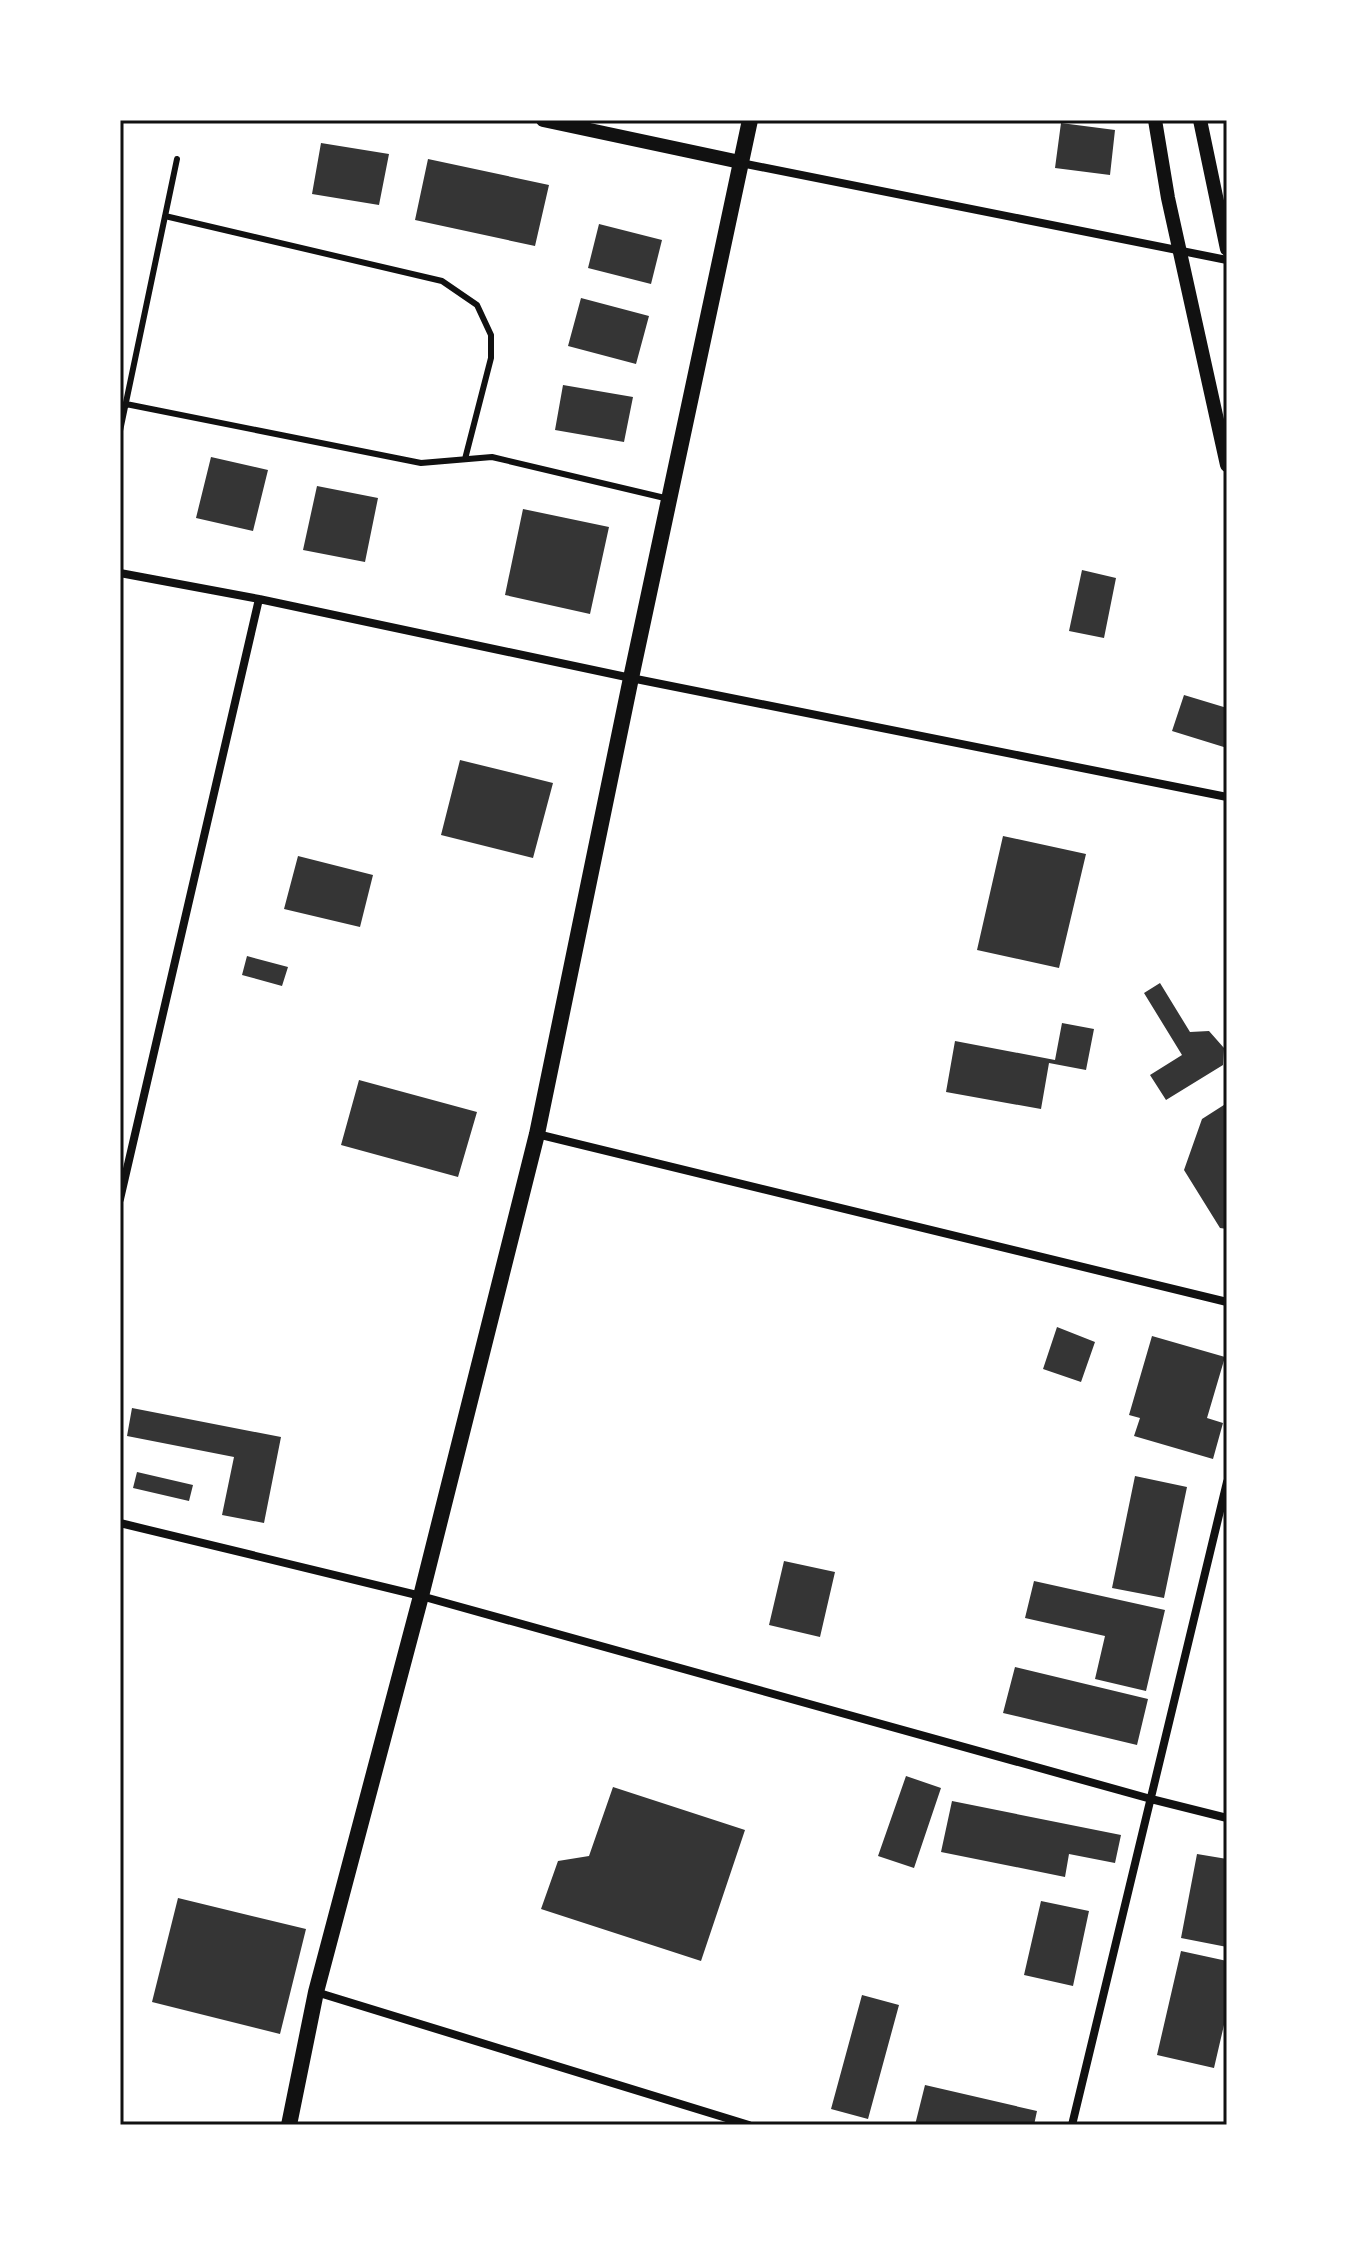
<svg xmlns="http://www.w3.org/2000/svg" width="1347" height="2245" font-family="'Exo 2',sans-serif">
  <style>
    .building { fill: #353535 }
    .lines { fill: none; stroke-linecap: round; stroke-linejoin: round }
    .service { stroke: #111; stroke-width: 6 }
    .minor { stroke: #111; stroke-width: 8 }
    .tertiary { stroke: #111; stroke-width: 14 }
    .secondary { stroke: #111; stroke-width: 16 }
    .neatline { fill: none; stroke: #111; stroke-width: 3 }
  </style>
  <rect width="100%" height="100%" fill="#fff"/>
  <path class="building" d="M 1061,123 L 1115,130 L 1110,175 L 1055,168 Z
    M 321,143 L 389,154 L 379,205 L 312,194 Z
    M 428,159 L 549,185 L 535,246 L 415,220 Z
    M 599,224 L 662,240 L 651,284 L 588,268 Z
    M 581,298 L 649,316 L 636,364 L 568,346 Z
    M 563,385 L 633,397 L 624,442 L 555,430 Z
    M 211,457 L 268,470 L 253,531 L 196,518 Z
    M 317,486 L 378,498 L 365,562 L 303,550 Z
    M 523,509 L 609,527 L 590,614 L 505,595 Z
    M 1082,570 L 1116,578 L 1104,638 L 1069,631 Z
    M 1184,695 L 1227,708 L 1227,748 L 1172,731 Z
    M 460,760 L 553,783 L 533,858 L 441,835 Z
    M 1003,836 L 1086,854 L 1059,968 L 977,950 Z
    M 298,856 L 373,875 L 360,927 L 284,909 Z
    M 247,956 L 288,967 L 282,986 L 242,975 Z
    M 1160,983 L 1190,1032 L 1209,1031 L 1224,1048 L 1223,1065 L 1166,1100 L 1150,1075 L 1182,1055 L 1144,993 Z
    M 1062,1023 L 1094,1029 L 1086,1070 L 1049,1063 L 1041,1109 L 946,1092 L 955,1041 L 1055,1060 Z
    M 359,1080 L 477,1112 L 458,1177 L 341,1145 Z
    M 1227,1103 L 1227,1229 L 1220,1228 L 1184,1170 L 1202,1119 Z
    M 1057,1327 L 1095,1342 L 1081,1382 L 1043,1369 Z
    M 1152,1336 L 1225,1357 L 1207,1418 L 1223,1423 L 1213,1459 L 1134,1436 L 1140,1418 L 1129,1415 Z
    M 132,1408 L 281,1437 L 264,1523 L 222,1515 L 234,1457 L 127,1436 Z
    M 137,1472 L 193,1485 L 189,1501 L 133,1488 Z
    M 1135,1476 L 1187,1487 L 1164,1598 L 1112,1588 Z
    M 784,1561 L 835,1572 L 820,1637 L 769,1625 Z
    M 1034,1581 L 1165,1610 L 1146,1691 L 1095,1679 L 1105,1636 L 1025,1618 Z
    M 1015,1667 L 1148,1699 L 1137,1745 L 1003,1713 Z
    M 906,1776 L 941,1788 L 914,1868 L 878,1856 Z
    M 613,1787 L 745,1830 L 701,1961 L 541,1909 L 558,1861 L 589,1856 Z
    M 952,1801 L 1121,1835 L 1115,1863 L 1069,1854 L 1065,1877 L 941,1852 Z
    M 1197,1854 L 1227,1859 L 1227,1947 L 1181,1938 Z
    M 178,1898 L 306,1929 L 280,2034 L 152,2002 Z
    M 1041,1901 L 1089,1911 L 1073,1986 L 1024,1975 Z
    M 1181,1951 L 1227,1961 L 1227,2012 L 1214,2068 L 1157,2055 Z
    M 862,1995 L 899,2005 L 868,2119 L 831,2109 Z
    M 925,2085 L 1037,2111 L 1034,2125 L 915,2125 Z"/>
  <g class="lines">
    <path class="service" d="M 165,216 L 442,281 L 477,305 L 491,335 L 491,358 L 465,459
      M 126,404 L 421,463 L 492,457 L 669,499
      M 120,431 L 177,159"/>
    <path class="minor" d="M 741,163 L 1227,260
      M 120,573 L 259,599 L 631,678 L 1227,797
      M 537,1134 L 1227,1302
      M 120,1199 L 259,599
      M 120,1523 L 421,1596 L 1151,1799 L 1227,1818
      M 316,1992 L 749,2125
      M 1072,2125 L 1227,1482"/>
    <path class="tertiary" d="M 543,120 L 740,162
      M 1155,120 L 1168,198 L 1227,465
      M 1200,120 L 1227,249"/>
    <path class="secondary" d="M 289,2125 L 316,1992 L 421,1596 L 537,1134 L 631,678 L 750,120"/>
  </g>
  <rect width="1347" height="2245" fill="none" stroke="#ffffff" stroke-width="244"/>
  <rect x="122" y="122" width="1103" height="2001" class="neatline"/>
</svg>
